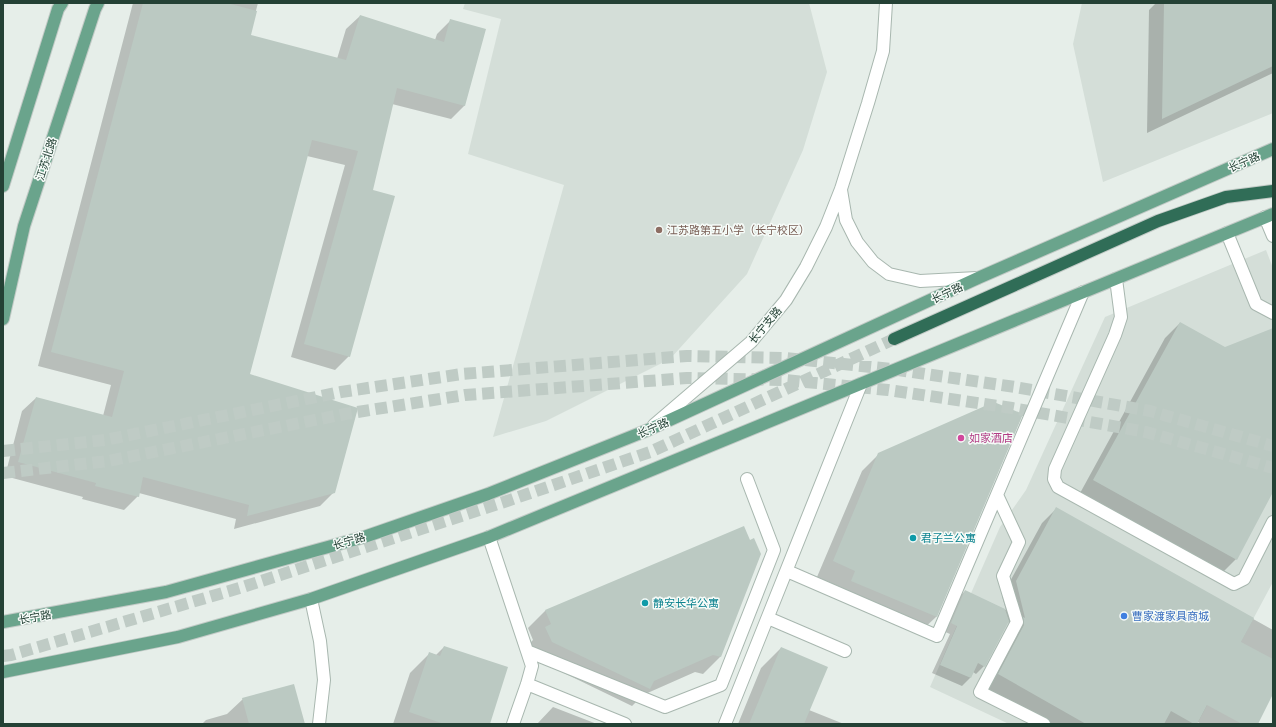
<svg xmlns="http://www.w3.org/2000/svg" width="1276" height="727" font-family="Poppins,'Noto Sans SC',sans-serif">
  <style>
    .built { fill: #d4ded8 }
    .shadow { fill: #0003 }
    .building { fill: #bbc9c2 }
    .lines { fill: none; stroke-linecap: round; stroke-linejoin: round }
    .highway-tunnel { stroke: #bfcbc5; stroke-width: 12; stroke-dasharray: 12 6; stroke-linecap: butt }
    .minor-casing { stroke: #a8b7af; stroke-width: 14 }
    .major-casing { stroke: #c2cac6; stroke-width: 14 }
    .highway-casing { stroke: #c2cac6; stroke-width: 14 }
    .minor { stroke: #fff; stroke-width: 12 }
    .major { stroke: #6aa48c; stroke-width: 12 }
    .highway { stroke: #306d57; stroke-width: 12 }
    .education-dot { fill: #8d6e63; stroke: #f6fbf8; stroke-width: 1.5 }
    .hotel-dot { fill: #d1479c; stroke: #f6fbf8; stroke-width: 1.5 }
    .culture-dot { fill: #0f9aa8; stroke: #f6fbf8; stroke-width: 1.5 }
    .shop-dot { fill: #3f7fe0; stroke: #f6fbf8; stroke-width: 1.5 }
    .labels { text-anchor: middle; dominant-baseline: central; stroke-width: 3; stroke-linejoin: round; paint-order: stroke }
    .street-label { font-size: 11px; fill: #244135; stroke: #f6fbf8 }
    .education-label { font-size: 11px; fill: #785e54; stroke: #f6fbf8; text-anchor: start }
    .hotel-label { font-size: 11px; fill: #b23c85; stroke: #f6fbf8; text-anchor: start }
    .culture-label { font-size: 11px; fill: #0d838f; stroke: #f6fbf8; text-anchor: start }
    .shop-label { font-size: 11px; fill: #366cbe; stroke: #f6fbf8; text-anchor: start }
  </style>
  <rect width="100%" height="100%" fill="#e6eee9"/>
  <path class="built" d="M 465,3 L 809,3 L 827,72 L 803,150 L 747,274 L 670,359 L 546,421 L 493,437 L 564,185 L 468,154 L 501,19 L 463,9 Z
    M 1082,3 L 1273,3 L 1273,113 L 1103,182 L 1073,44 Z
    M 1266,250 L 1273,268 L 1273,582 L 1197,724 L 1009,724 L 930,687 L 1000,527 L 1026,490 L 1105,317 Z"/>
  <path class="shadow" d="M 133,3 L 258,3 L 249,36 L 337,59 L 346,29 L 360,16 L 435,40 L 437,34 L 451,20 L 465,105 L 451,119 L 392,104 L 372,191 L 349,356 L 335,370 L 291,357 L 345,165 L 307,156 L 248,375 L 334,492 L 320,506 L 234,529 L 236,519 L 139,493 L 138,496 L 124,510 L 82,499 L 83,497 L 5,476 L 22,411 L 36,398 L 103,416 L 111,385 L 38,366 Z
    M 1156,3 L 1273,3 L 1273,73 L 1147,133 L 1149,10 Z
    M 1180,323 L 1225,348 L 1273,329 L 1273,490 L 1236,559 L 1221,574 L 1079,495 L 1165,338 Z
    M 1022,415 L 936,617 L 919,633 L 835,597 L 840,587 L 817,577 L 862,471 L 879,454 Z
    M 1056,509 L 1273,630 L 1273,692 L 1256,724 L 1202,724 L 1197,722 L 1196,724 L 1047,724 L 985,688 L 1011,631 L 1008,620 L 984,666 L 976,674 L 973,672 L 970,678 L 962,686 L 932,673 L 950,634 L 943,631 L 957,599 L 965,591 L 1006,610 L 1002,596 L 1042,523 Z
    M 744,528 L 720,657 L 703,674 L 695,672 L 643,695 L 632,706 L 535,659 L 528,645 L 533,640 L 528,628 L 545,611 Z
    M 444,647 L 489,724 L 393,724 L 410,673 L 430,653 L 436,655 Z
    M 781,648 L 809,710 L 844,724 L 738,724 L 761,668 Z
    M 243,699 L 302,724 L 202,724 L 206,720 L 227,714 Z
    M 553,707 L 597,724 L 537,724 Z"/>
  <path class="building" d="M 143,3 L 227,3 L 257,11 L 251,35 L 346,60 L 360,15 L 444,42 L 450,19 L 486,29 L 465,106 L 397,88 L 373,190 L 395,196 L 350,357 L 304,344 L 358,151 L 312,140 L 250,374 L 358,408 L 335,493 L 247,516 L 249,505 L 143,477 L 139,497 L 95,486 L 96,483 L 18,462 L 36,397 L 112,417 L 124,371 L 51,352 Z
    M 1164,3 L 1273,3 L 1273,66 L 1162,119 Z
    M 1180,322 L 1225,347 L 1273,328 L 1273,492 L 1237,560 L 1093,480 Z
    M 994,402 L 1023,414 L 937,617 L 851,581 L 855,571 L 833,561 L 878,453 Z
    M 1056,507 L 1254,618 L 1241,642 L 1273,659 L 1273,694 L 1258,724 L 1242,724 L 1207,705 L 1197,724 L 1194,724 L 1171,711 L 1164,724 L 1086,724 L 998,674 L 1024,625 L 1023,617 L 1025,618 L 1016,581 Z
    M 744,526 L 750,540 L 754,538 L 761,554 L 721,657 L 713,655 L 654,681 L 650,689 L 552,642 L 545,627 L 551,624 L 545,610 Z
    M 965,590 L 1005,609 L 1009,621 L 985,667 L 978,663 L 971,678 L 940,665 L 957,626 L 951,623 Z
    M 444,646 L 508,667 L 490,724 L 444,724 L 409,712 L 429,652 L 440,656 Z
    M 781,647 L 828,667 L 804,724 L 749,724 Z
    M 294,684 L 305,724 L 249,724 L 242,698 Z"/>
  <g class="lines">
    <path class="highway-tunnel" d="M 3,451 L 105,440 L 341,392 L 462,374 L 687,356 L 786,358 L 891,369 L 1015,387 L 1150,411 L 1273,446
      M 3,473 L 108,461 L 345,414 L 465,395 L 687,378 L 785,380 L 888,390 L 1012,408 L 1146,432 L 1273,468
      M 3,656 L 11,655 L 243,587 L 507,501 L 650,452 L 894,339"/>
    <g class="minor-casing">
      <path id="minor" d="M 841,190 L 846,220 L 857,242 L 873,262 L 889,274 L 920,281 L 977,278
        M 1265,217 L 1273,236
        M 1227,233 L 1256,304 L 1273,313
        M 1116,279 L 1121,317 L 1115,335 L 1055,469 L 1054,479 L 1058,487 L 1234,584 L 1244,579 L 1273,522
        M 654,425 L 751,342 L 786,300 L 806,267 L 826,227 L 841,189 L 868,103 L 883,51 L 886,3
        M 997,495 L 1019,542 L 1003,576 L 1017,622 L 980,692 L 1044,724
        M 489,537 L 532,666 L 527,684 L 513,724
        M 787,571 L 937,636 L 1083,292
        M 311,599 L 320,641 L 324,680 L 319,724
        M 768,618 L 845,651
        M 527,651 L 665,707 L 721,685 L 774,550 L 747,479
        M 527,684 L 625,724
        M 725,724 L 861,384"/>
    </g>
    <g class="major-casing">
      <path id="major" d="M 3,186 L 58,9 L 62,3
        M 3,319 L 24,226 L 95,9 L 98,3
        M 3,622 L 166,592 L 364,537 L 488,494 L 648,430 L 978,278 L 1273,149
        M 3,672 L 178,637 L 311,599 L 489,537 L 1273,214"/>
    </g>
    <g class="highway-casing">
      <path id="highway" d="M 894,339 L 1158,221 L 1226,197 L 1273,191"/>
    </g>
    <use href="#minor" class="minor"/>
    <use href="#major" class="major"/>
    <use href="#highway" class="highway"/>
  </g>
  <circle class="education-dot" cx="659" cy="230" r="4"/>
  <circle class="hotel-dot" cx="961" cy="438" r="4"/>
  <g class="culture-dot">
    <circle cx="913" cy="538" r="4"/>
    <circle cx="645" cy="603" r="4"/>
  </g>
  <circle class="shop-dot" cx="1124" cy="616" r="4"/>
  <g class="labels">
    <g class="street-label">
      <text transform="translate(46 159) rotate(-72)">江苏北路</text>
      <text transform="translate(1244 162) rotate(-24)">长宁路</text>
      <text transform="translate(947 293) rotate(-25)">长宁路</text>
      <text transform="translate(765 325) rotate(-50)">长宁支路</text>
      <text transform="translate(653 428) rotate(-24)">长宁路</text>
      <text transform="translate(349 541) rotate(-16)">长宁路</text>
      <text transform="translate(35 617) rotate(-10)">长宁路</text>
    </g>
    <g class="education-label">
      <text x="667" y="230">江苏路第五小学（长宁校区）</text>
    </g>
    <g class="hotel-label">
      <text x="969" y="438">如家酒店</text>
    </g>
    <g class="culture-label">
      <text x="921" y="538">君子兰公寓</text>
      <text x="653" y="603">静安长华公寓</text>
    </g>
    <g class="shop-label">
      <text x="1132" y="616">曹家渡家具商城</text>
    </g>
  </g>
  <rect width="1276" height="727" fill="none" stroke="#244135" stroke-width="8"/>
</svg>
